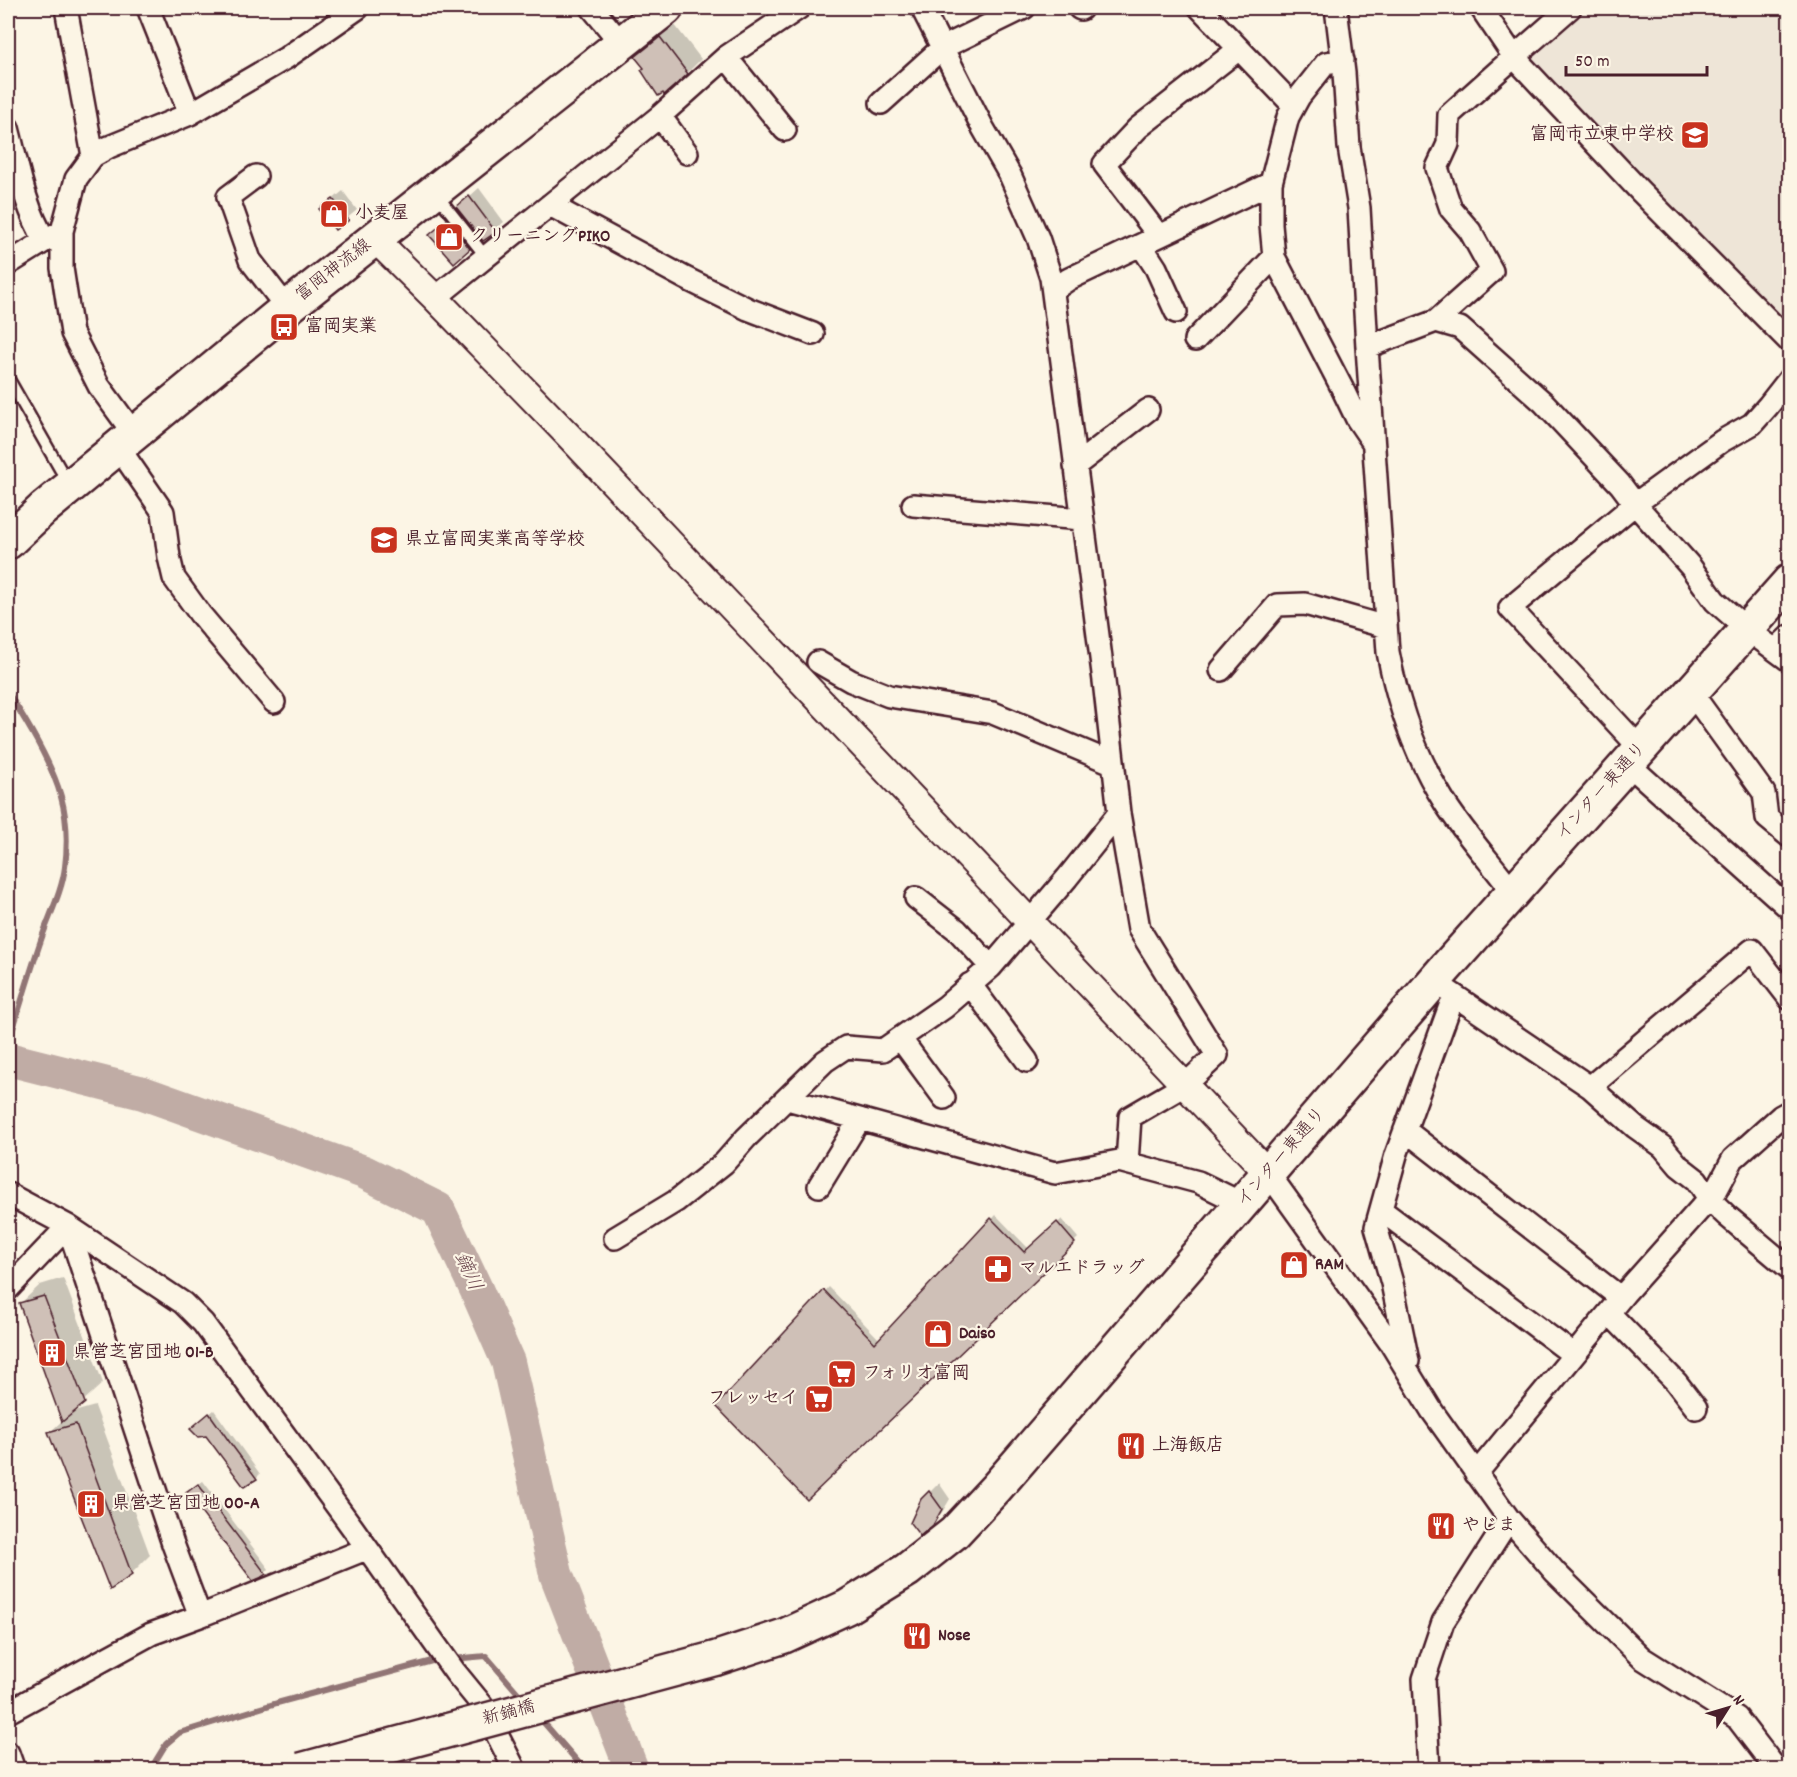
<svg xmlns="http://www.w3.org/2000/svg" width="1797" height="1777" font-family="Dekko,'Klee One',sans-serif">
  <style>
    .built { fill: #eee5d7 }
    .shadow { fill: #0003 }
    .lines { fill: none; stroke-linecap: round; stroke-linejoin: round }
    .stream { stroke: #917474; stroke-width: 6 }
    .river { stroke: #c0aca5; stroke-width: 34 }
    .building { fill: #cfc0b7; stroke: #4a1f2b; stroke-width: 1.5 }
    .service-casing { stroke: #4a1f2b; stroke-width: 15 }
    .minor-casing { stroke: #4a1f2b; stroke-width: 26 }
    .tertiary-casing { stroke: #4a1f2b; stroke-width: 30 }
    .primary-casing { stroke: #4a1f2b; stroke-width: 38 }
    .service { stroke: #fcf5e5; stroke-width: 10 }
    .minor { stroke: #fcf5e5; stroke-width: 21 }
    .tertiary { stroke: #fcf5e5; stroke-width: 26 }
    .primary { stroke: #fcf5e5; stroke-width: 33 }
    .primary-bridge-casing { stroke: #4a1f2b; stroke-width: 38; stroke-linecap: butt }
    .primary-bridge { stroke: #fcf5e5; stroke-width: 33 }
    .labels { text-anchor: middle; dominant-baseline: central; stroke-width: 4.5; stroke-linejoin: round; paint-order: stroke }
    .poi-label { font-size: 18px; font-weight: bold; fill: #4a1f2b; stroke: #fcf5e5; text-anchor: start }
    .street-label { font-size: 18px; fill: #4a1f2b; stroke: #fcf5e5 }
    .water-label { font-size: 20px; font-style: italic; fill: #6d4950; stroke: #fcf5e5 }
  </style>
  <rect width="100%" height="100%" fill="#fcf5e5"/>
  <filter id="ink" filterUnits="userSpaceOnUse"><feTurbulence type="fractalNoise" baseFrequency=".0167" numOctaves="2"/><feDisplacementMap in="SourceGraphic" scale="12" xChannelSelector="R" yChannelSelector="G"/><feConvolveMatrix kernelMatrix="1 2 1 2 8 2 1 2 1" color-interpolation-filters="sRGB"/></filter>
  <g filter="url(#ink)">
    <path class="built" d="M 1579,8 L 1789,8 L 1789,332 L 1524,56 Z"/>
    <path class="shadow" d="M 674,24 L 701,59 L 687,73 L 645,68 L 637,57 L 650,43 Z
      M 479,188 L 504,222 L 483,239 L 458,207 Z
      M 343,191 L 357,210 L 335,228 L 321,209 Z
      M 457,212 L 478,239 L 469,248 L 440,226 Z
      M 8,1208 L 12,1210 L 8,1216 Z
      M 996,1215 L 1029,1249 L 1062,1219 L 1078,1238 L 807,1498 L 718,1406 L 829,1287 L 880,1340 Z
      M 63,1278 L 103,1383 L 70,1413 L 95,1406 L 150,1555 L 131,1574 L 49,1433 L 63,1420 L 21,1303 L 40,1285 Z
      M 214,1410 L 260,1474 L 256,1478 L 196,1425 Z
      M 203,1481 L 269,1569 L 265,1573 L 192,1489 Z
      M 939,1483 L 950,1499 L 941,1514 L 932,1524 L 922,1500 Z"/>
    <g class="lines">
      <path class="stream" d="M 8,693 C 17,706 24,718 32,732 C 58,778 72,812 65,867 C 62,892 49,916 41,940 C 29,975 19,1010 8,1045
        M 452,1659 L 486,1656 L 524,1700
        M 538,1716 L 585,1770
        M 150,1770 L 166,1744 L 179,1733 L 277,1703 L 432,1661 L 442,1660"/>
      <path class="river" d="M 8,1059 L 143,1093 L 364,1172 L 438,1209 L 476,1289 L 508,1362 L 556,1574 L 632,1770"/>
    </g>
    <path class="building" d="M 660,37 L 688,74 L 664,95 L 663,93 L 658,96 L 641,70 L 644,68 L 635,57 Z
      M 469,196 L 496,232 L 483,241 L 456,207 Z
      M 333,199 L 349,220 L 335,230 L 319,209 Z
      M 447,220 L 470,249 L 454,263 L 429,235 Z
      M 991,1218 L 1024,1252 L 1057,1222 L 1075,1243 L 807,1500 L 716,1406 L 824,1290 L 875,1343 Z
      M 44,1296 L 85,1403 L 62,1422 L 19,1303 Z
      M 209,1413 L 231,1444 L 257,1479 L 244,1487 L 206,1436 L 198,1437 L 190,1429 Z
      M 76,1424 L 132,1575 L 110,1590 L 48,1432 Z
      M 198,1484 L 266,1574 L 260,1578 L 253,1581 L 186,1493 Z
      M 929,1491 L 942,1509 L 933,1525 L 920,1536 L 910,1523 L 921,1499 Z"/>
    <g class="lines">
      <g class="service-casing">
        <path id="service" d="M 436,194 L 486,257
          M 8,378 L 60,469 L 70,483"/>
      </g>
      <g class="minor-casing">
        <path id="minor" d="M 66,8 L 93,156
          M 148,8 L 190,114
          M 592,8 L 621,43
          M 922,8 L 983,128 L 1010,175 L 1038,238 L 1051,278 L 1104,681 L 1119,813 L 1139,929 L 1217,1055 L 1185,1085 L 1130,1117 L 1127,1163
          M 1079,8 L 1081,9
          M 1200,8 L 1294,106
          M 1336,8 L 1344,73 L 1349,147 L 1359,208 L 1367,347 L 1388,652 C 1398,706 1416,757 1445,803 C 1465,834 1491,863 1513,892
          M 1570,8 L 1514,57 L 1640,191 L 1790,342
          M 726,57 L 785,130
          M 1343,60 L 1326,63 L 1299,97 L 1288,117 L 1271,183 L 1271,225 L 1274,257 L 1342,388 L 1357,419 L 1372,441
          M 881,103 L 942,48 L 1024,8
          M 660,116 L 687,153
          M 8,128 C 18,166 24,206 45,240
          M 256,176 L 228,197 L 250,260 L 287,308
          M 550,205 L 685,278 L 748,309 L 813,334
          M 1159,236 L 1104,164 L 1138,128 L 1239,49
          M 1141,245 L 1156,268 L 1176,312
          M 8,264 L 56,234
          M 1053,290 L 1069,279 L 1271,183
          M 435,298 L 660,116 L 726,57 L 799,8
          M 1436,321 L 1492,271 L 1470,231 L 1451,209 L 1437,168 L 1448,144 L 1449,115 L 1514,57 L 1481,8
          M 1195,340 L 1274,257
          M 1367,347 L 1436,321 L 1460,328 L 1544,403 L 1620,484 L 1635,504 L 1690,566 L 1715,601 L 1748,630 L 1790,661
          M 134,434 L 99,386 L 72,333 L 62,268 L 62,231 L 76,179 L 93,156 L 109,147 L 190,114 L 286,58 L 358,8
          M 120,445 L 125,457 L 163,512 L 169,557 L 174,578 L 200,614 L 274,702
          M 1075,466 L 1148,410
          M 913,505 L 1082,519
          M 1775,650 L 1790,636
          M 818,662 L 851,681 L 889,696 L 993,713 L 1112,763
          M 1221,670 L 1277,605 L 1305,604 L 1386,627
          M 1691,692 L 1764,793 L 1767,818 L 1790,837
          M 1640,748 L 1510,608 L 1635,504 L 1722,441 L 1752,424 L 1768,406 L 1790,378
          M 1627,763 L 1790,909
          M 916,898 L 957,930 L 991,967
          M 1442,972 L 1439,985 L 1590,1087 L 1752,950 L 1790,999
          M 970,984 L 1027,1061
          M 900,1038 L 944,1098
          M 1590,1087 L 1635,1127 L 1663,1147 L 1679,1166 L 1697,1180 L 1709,1199 L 1727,1216 L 1790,1269
          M 787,1099 L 1055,1173 L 1119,1161 L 1198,1182 L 1243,1204
          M 1405,1130 L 1621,1298
          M 1269,1174 L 1391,1344 L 1432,1411 L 1509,1519 L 1555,1572 L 1642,1658 L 1737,1718 L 1777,1770
          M 819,1186 L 860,1119
          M 8,1194 L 68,1226 L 183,1303 L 203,1323 L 352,1527 L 455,1672 L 482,1705 L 515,1770
          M 1381,1210 L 1574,1355
          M 68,1226 L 173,1544 L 200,1616
          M 615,1238 L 676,1201 L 724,1163 L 746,1138 L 825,1061 L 846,1047 L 883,1050 L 945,1007 L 991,967 L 1067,878 L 1119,813
          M 8,1289 L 68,1226
          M 1609,1313 L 1676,1382 L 1696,1408
          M 1408,1361 L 1392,1283 L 1376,1227 L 1396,1155 L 1454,995
          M 1476,1474 L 1625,1293 L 1716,1191 L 1733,1159 L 1781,1116 L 1790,1111
          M 8,1712 L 151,1634 L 200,1616 L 366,1549
          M 8,1753 L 14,1770
          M 1429,1770 L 1424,1679 L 1443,1622 L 1509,1519"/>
      </g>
      <g class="tertiary-casing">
        <path id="tertiary" d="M 375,239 L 435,298 L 568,435 L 1269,1174"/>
      </g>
      <g class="primary-casing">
        <path id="primary" d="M 8,542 L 43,509 L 287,308 L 666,8
          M 717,1658 L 784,1636 L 847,1607 L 907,1570 L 954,1533 L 996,1488 L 1442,972 L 1790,581"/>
      </g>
      <use href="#service" class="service"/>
      <use href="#minor" class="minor"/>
      <use href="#tertiary" class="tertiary"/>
      <use href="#primary" class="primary"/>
      <g class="primary-bridge-casing">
        <path id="primary-bridge" d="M 301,1770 L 717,1658"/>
      </g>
      <use href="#primary-bridge" class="primary-bridge"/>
    </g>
  </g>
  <defs>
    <g id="school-square" transform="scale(1.5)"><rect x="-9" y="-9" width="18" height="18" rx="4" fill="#c8321e" stroke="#fcf5e5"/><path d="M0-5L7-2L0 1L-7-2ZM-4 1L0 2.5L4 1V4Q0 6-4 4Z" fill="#fff"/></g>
    <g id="shop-square" transform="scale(1.5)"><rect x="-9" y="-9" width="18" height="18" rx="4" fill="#c8321e" stroke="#fcf5e5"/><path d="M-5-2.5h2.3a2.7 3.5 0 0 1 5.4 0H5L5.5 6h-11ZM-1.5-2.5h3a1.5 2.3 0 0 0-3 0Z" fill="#fff"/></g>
    <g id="bus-square" transform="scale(1.5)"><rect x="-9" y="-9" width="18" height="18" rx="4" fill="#c8321e" stroke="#fcf5e5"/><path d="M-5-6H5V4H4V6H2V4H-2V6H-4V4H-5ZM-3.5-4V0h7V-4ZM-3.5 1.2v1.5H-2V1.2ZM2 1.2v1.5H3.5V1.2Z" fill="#fff"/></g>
    <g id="pharmacy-square" transform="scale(1.5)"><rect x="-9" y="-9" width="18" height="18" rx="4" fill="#c8321e" stroke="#fcf5e5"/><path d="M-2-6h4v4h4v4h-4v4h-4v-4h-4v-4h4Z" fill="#fff"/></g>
    <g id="building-square" transform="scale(1.5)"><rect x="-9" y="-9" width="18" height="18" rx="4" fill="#c8321e" stroke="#fcf5e5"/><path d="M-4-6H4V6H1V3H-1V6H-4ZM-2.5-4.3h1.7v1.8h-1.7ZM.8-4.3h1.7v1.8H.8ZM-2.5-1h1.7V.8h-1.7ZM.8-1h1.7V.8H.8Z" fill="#fff"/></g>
    <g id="supermarket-square" transform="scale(1.5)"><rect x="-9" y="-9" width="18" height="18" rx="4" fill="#c8321e" stroke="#fcf5e5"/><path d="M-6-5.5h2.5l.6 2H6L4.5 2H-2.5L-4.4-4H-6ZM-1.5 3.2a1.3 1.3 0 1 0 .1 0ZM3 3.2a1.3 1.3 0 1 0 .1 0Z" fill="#fff"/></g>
    <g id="restaurant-square" transform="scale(1.5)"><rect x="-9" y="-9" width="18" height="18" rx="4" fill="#c8321e" stroke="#fcf5e5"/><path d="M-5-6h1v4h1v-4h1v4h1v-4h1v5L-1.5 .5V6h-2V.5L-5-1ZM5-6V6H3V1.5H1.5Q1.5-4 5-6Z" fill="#fff"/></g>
  </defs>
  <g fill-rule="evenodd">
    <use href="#school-square" x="1695" y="135"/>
    <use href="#shop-square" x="334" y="214"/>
    <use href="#shop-square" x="449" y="237"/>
    <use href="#bus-square" x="284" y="327"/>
    <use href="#school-square" x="384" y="540"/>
    <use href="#shop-square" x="1294" y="1265"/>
    <use href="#pharmacy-square" x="998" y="1269"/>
    <use href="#shop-square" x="938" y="1334"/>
    <use href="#building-square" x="52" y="1353"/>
    <use href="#supermarket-square" x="842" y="1374"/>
    <use href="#supermarket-square" x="819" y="1399"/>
    <use href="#restaurant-square" x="1131" y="1446"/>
    <use href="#building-square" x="91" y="1504"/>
    <use href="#restaurant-square" x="1441" y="1526"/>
    <use href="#restaurant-square" x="917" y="1636"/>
  </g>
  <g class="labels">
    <g class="poi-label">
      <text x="1674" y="135" text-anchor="end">富岡市立東中学校</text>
      <text x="355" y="214">小麦屋</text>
      <text x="470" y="237">クリーニングPIKO</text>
      <text x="305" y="327">富岡実業</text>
      <text x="405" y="540">県立富岡実業高等学校</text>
      <text x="1315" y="1265">RAM</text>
      <text x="1019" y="1269">マルエドラッグ</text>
      <text x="959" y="1334">Daiso</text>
      <text x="73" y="1353">県営芝宮団地 01-B</text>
      <text x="863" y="1374">フォリオ富岡</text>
      <text x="798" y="1399" text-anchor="end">フレッセイ</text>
      <text x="1152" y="1446">上海飯店</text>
      <text x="112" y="1504">県営芝宮団地 00-A</text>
      <text x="1462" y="1526">やじま</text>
      <text x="938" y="1636">Nose</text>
    </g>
    <g class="street-label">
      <text transform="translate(334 271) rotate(-38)">富岡神流線</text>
      <text transform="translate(1602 792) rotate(-48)">インター東通り</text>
      <text transform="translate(1282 1158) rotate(-49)">インター東通り</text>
      <text transform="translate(509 1714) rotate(-15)">新鏑橋</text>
    </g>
    <g class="water-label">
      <text transform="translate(467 1272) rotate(66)">鏑川</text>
    </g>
  </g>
  <rect width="1797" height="1777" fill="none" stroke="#fcf5e5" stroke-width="30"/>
  <rect x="15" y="15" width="1767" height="1747" fill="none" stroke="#4a1f2b" stroke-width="2" filter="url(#ink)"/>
  <g transform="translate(1728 1708) rotate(53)" stroke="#fcf5e5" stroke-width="4.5" paint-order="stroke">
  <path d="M0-4.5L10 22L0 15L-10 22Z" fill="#4a1f2b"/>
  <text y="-9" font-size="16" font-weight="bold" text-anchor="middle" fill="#4a1f2b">N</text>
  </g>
  <path d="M1566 66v9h141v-9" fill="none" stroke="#4a1f2b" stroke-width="3"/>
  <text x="1575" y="66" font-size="18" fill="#4a1f2b" stroke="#fcf5e5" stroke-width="4.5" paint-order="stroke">50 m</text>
</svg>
